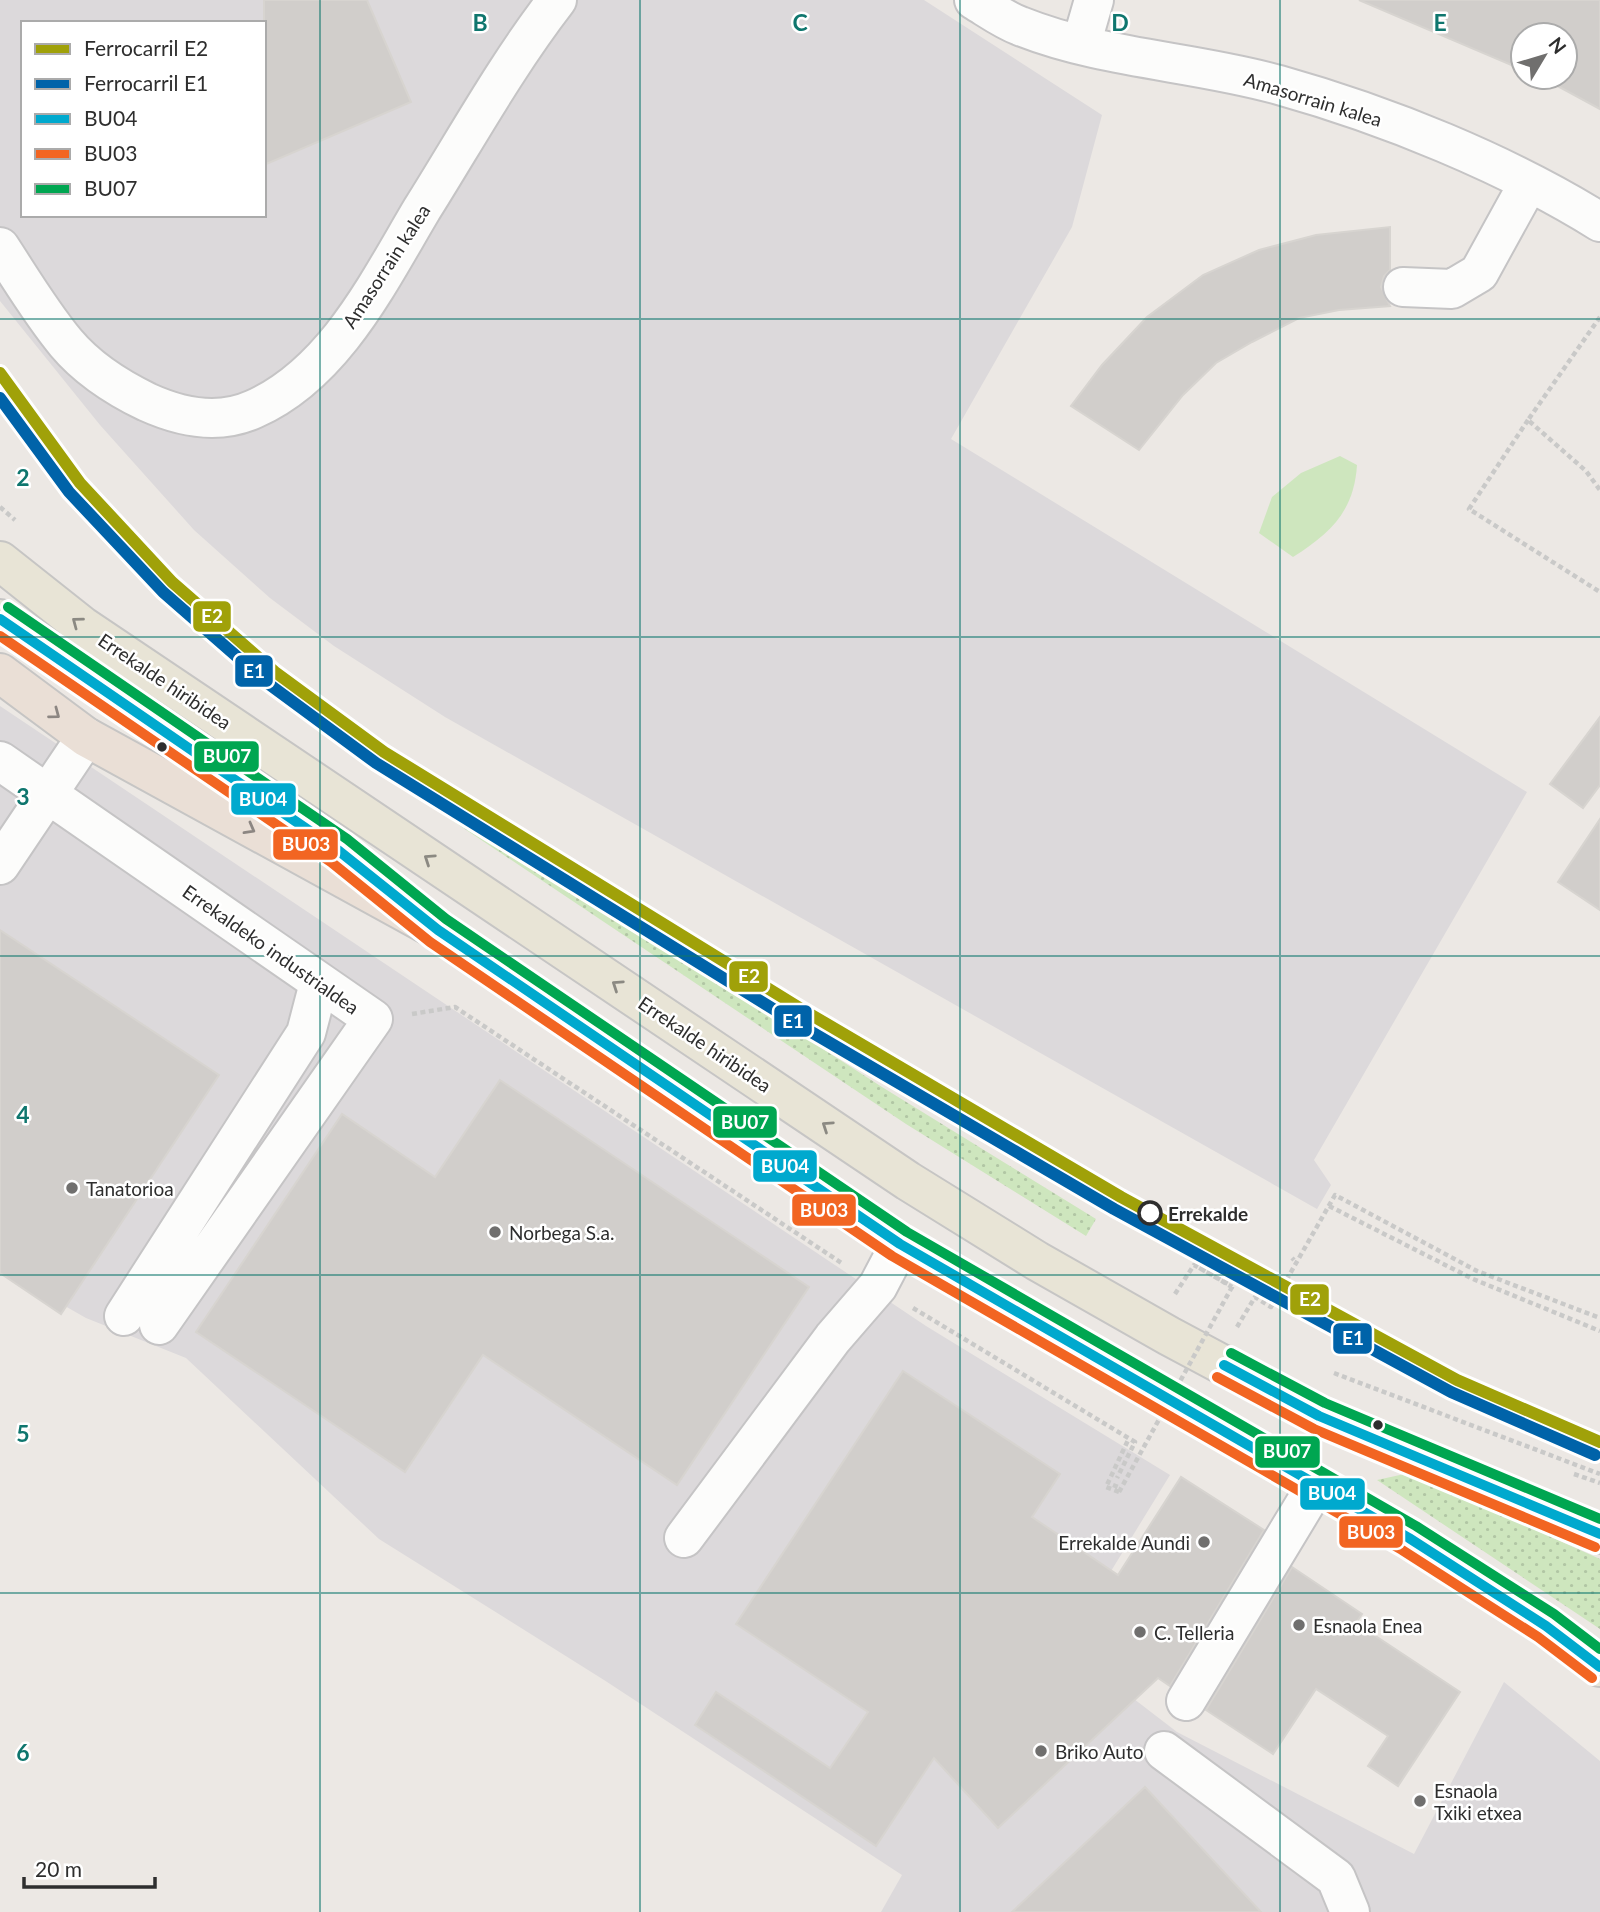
<svg xmlns="http://www.w3.org/2000/svg" width="1600" height="1912" font-family="Lato,sans-serif">
  <style>
    .industrial { fill: #dcd9db; fill-rule: evenodd }
    .grass { fill: url(#grass-dots) }
    .park { fill: #cee6be }
    .building { fill: #d1cecb; stroke: #d7d4d0; stroke-width: 2 }
    .lines { fill: none; stroke-linecap: round; stroke-linejoin: round }
    .minor-casing { stroke: #c5c4c5; stroke-width: 42 }
    .major-casing { stroke: #c6c5c4; stroke-width: 42 }
    .highway-casing { stroke: #c6c5c4; stroke-width: 42 }
    .path { stroke: #c9c9c8; stroke-width: 4.5; stroke-dasharray: 5 3.5; stroke-linecap: butt }
    .minor { stroke: #fcfcfb; stroke-width: 38 }
    .major { stroke: #e8e4d6; stroke-width: 38 }
    .highway { stroke: #eadfd6; stroke-width: 38 }
    .path-bridge { stroke: #c9c9c8; stroke-width: 4.5; stroke-dasharray: 5 3.5; stroke-linecap: butt }
    .bus-1-casing { stroke: #fff; stroke-width: 16 }
    .bus-2-casing { stroke: #fff; stroke-width: 16 }
    .bus-3-casing { stroke: #fff; stroke-width: 16 }
    .bus-1 { stroke: #00a9ce; stroke-width: 10 }
    .bus-2 { stroke: #f26522; stroke-width: 10 }
    .bus-3 { stroke: #00a651; stroke-width: 10 }
    .rail-1-casing { stroke: #fff; stroke-width: 18 }
    .rail-2-casing { stroke: #fff; stroke-width: 18 }
    .rail-1 { stroke: #a0a109; stroke-width: 12 }
    .rail-2 { stroke: #0063a9; stroke-width: 12 }
    .oneway { stroke: #8b8982 }
    .oneway2 { stroke: #8c8682 }
    .grid { fill: none; stroke: #0f766e; stroke-width: 2; stroke-opacity: 0.55 }
    .bus-dot { fill: #2e2e2e; stroke: #fff; stroke-width: 2.5 }
    .poi-dot { fill: #706f6e; stroke: #fff; stroke-width: 2.5 }
    .stop-dot { fill: #fff; stroke: #2e2e2e; stroke-width: 3.5 }
    .labels { text-anchor: middle; dominant-baseline: central; stroke-width: 5; stroke-linejoin: round; paint-order: stroke }
    .street-label { font-size: 19px; fill: #2e2e2e; stroke: #fff }
    .poi-label { font-size: 19px; fill: #2e2e2e; stroke: #fff; text-anchor: start }
    .stop-label { font-size: 19px; font-weight: bold; fill: #2e2e2e; stroke: #fff; text-anchor: start }
    .grid-label { font-size: 23px; text-anchor: middle; font-weight: bold; fill: #0f766e; stroke: #fff; stroke-width: 5; stroke-linejoin: round; paint-order: stroke }
    .line-badge { stroke: #fff; stroke-width: 2.5 }
    .badge-label { font-size: 19px; text-anchor: middle; font-weight: bold; fill: #fff }
  </style>
  <defs>
    <pattern id="grass-dots" width="8" height="8" patternUnits="userSpaceOnUse" patternTransform="scale(1.75)"><rect width="8" height="8" fill="#cee6be"/><path d="M2 2h.1M6 6h.1" fill="none" stroke="#b1c6a4" stroke-width="1.8" stroke-linecap="round"/></pattern>
  </defs>
  <rect width="100%" height="100%" fill="#ece8e4"/>
  <path class="industrial" d="M 0,0 L 924,0 L 1102,115 L 1072,227 L 951,439 L 1527,792 L 1314,1160 L 1331,1185 L 1317,1209 L 445,717 L 334,646 L 270,598 L 194,530 L 100,425 L 0,301 ZM 23,23 L 264,23 L 264,215 L 23,215 Z
    M 0,706 L 926,1326 L 1170,1475 L 1065,1646 L 1177,1732 L 1414,1854 L 1504,1682 L 1600,1761 L 1600,1912 L 881,1912 L 902,1875 L 604,1680 L 379,1539 L 186,1358 L 86,1318 L 0,1269 Z"/>
  <path class="grass" d="M 438,811 L 558,878 L 882,1087 L 1096,1219 L 1086,1236 L 906,1124 Z
    M 1409,1473 L 1600,1559 L 1600,1629 L 1377,1480 Z"/>
  <path class="park" d="M 1340,456 L 1357,465 C 1354,511 1331,533 1293,557 L 1259,533 L 1272,497 L 1301,473 Z"/>
  <path class="building" d="M 264,0 L 367,0 L 411,102 L 264,165 Z
    M 1359,0 L 1600,0 L 1600,109 L 1541,77 L 1565,77 L 1565,35 L 1523,35 L 1523,70 Z
    M 1390,227 L 1390,270 L 1384,276 L 1381,287 L 1390,306 L 1339,310 L 1299,318 L 1252,342 L 1216,363 L 1183,395 L 1139,450 L 1071,406 L 1102,365 L 1147,317 L 1203,275 L 1259,250 L 1316,235 Z
    M 1600,717 L 1600,785 L 1583,808 L 1550,784 Z
    M 1600,819 L 1600,910 L 1558,882 Z
    M 0,930 L 219,1075 L 61,1314 L 0,1273 Z
    M 500,1080 L 809,1287 L 677,1485 L 483,1355 L 405,1472 L 196,1332 L 342,1114 L 435,1177 Z
    M 903,1371 L 1060,1474 L 1032,1517 L 1118,1575 L 1181,1477 L 1264,1530 L 1170,1686 L 1158,1678 L 998,1828 L 934,1758 L 876,1846 L 695,1725 L 716,1692 L 830,1768 L 868,1712 L 736,1624 Z
    M 1292,1567 L 1362,1614 L 1356,1623 L 1460,1692 L 1398,1786 L 1368,1766 L 1388,1736 L 1316,1689 L 1273,1754 L 1206,1710 Z
    M 1145,1787 L 1261,1912 L 1012,1912 Z"/>
  <g class="lines">
    <g class="minor-casing">
      <path id="minor" d="M 974,0 C 989,9 1004,20 1020,26 C 1102,59 1194,61 1279,85 C 1386,115 1505,163 1600,222
        M 1081,45 L 1094,0
        M 0,247 C 21,279 41,313 66,343 C 87,368 118,388 147,402 C 180,417 219,425 254,409 C 335,373 379,281 422,209 C 466,139 506,66 557,0
        M 1403,287 L 1452,289 L 1479,273 L 1528,184
        M 0,761 L 373,1019 L 159,1325
        M 0,865 L 86,737
        M 124,1316 L 306,1033 L 319,983
        M 684,1538 L 833,1338 L 878,1286 L 900,1244
        M 1186,1701 L 1317,1484
        M 1164,1751 L 1336,1878 L 1350,1912"/>
    </g>
    <g class="major-casing">
      <path id="major" d="M 0,561 L 82,626 L 908,1181 L 1037,1261 L 1169,1336 L 1319,1416 L 1600,1534
        M 0,619 L 339,851 L 438,930 L 900,1244 L 1409,1538 L 1546,1626 L 1600,1667"/>
    </g>
    <g class="highway-casing">
      <path id="highway" d="M 0,673 L 86,737 L 438,930"/>
    </g>
    <path class="path" d="M 1600,317 L 1528,420 L 1586,471 L 1600,490
      M 1528,420 L 1469,509 L 1600,592
      M 0,507 L 15,520
      M 412,1014 L 455,1007 L 843,1264
      M 1329,1206 L 1473,1279 L 1600,1331
      M 1292,1258 L 1294,1260
      M 1175,1294 L 1194,1265 L 1228,1284 L 1235,1273 L 1204,1256 L 1198,1267 L 1232,1287 L 1241,1270 L 1280,1292
      M 913,1308 L 1135,1442 L 1117,1478
      M 1237,1327 L 1255,1297 L 1271,1307 L 1335,1195 L 1477,1271 L 1600,1318
      M 1334,1373 L 1600,1474
      M 1574,1474 L 1600,1483
      M 1113,1485 L 1121,1488
      M 1119,1492 L 1106,1487 L 1129,1438"/>
    <use href="#minor" class="minor"/>
    <use href="#major" class="major"/>
    <use href="#highway" class="highway"/>
    <path class="path-bridge" d="M 1119,1492 L 1232,1287"/>
    <g class="bus-1-casing">
      <path id="bus-1" d="M 0,619 L 339,851 L 438,930 L 900,1244 L 1409,1538 L 1546,1626 L 1600,1667
        M 1224,1365 L 1319,1416 L 1600,1534"/>
    </g>
    <g class="bus-2-casing">
      <path id="bus-2" d="M 0,636 L 331,862 L 430,942 L 892,1256 L 1402,1550 L 1538,1637 L 1592,1678
        M 1217,1377 L 1314,1429 L 1595,1547"/>
    </g>
    <g class="bus-3-casing">
      <path id="bus-3" d="M 8,607 L 347,839 L 446,919 L 907,1232 L 1416,1526 L 1554,1614 L 1600,1649
        M 1231,1353 L 1325,1403 L 1600,1519"/>
    </g>
    <use href="#bus-1" class="bus-1"/>
    <use href="#bus-2" class="bus-2"/>
    <use href="#bus-3" class="bus-3"/>
    <g class="rail-1-casing">
      <path id="rail-1" d="M 0,373 L 80,483 L 172,582 L 275,672 L 384,752 L 803,1010 L 1121,1197 L 1457,1380 L 1600,1442"/>
    </g>
    <g class="rail-2-casing">
      <path id="rail-2" d="M 0,398 L 69,492 L 163,592 L 266,682 L 376,763 L 796,1023 L 1114,1209 L 1451,1392 L 1595,1455"/>
    </g>
    <use href="#rail-1" class="rail-1"/>
    <use href="#rail-2" class="rail-2"/>
  </g>
  <defs><path id="oneway-chevron" d="M-2-3.5L2.5 0L-2 3.5" fill="none" stroke-width="1.6" stroke-linecap="round" stroke-linejoin="round" transform="scale(1.75)"/></defs>
  <g class="oneway">
    <use href="#oneway-chevron" transform="translate(77 622) rotate(-143)"/>
    <use href="#oneway-chevron" transform="translate(429 859) rotate(-146)"/>
    <use href="#oneway-chevron" transform="translate(617 985) rotate(-146)"/>
    <use href="#oneway-chevron" transform="translate(827 1126) rotate(-146)"/>
  </g>
  <g class="oneway2">
    <use href="#oneway-chevron" transform="translate(55 714) rotate(37)"/>
    <use href="#oneway-chevron" transform="translate(250 829) rotate(29)"/>
  </g>
  <path class="grid" d="M 320,0 L 320,1912M 640,0 L 640,1912M 960,0 L 960,1912M 1280,0 L 1280,1912M 0,319 L 1600,319M 0,637 L 1600,637M 0,956 L 1600,956M 0,1275 L 1600,1275M 0,1593 L 1600,1593"/>
  <g class="bus-dot">
    <circle cx="162" cy="747" r="6"/>
    <circle cx="1378" cy="1425" r="6"/>
  </g>
  <g class="poi-dot">
    <circle cx="72" cy="1188" r="7"/>
    <circle cx="495" cy="1232" r="7"/>
    <circle cx="1204" cy="1542" r="7"/>
    <circle cx="1299" cy="1625" r="7"/>
    <circle cx="1140" cy="1632" r="7"/>
    <circle cx="1041" cy="1751" r="7"/>
    <circle cx="1420" cy="1801" r="7"/>
  </g>
  <circle class="stop-dot" cx="1150" cy="1213" r="11"/>
  <g class="labels">
    <g class="street-label">
      <text transform="translate(1313 99) rotate(17)">Amasorrain kalea</text>
      <text transform="translate(386 266) rotate(-57)">Amasorrain kalea</text>
      <text transform="translate(165 681) rotate(34)">Errekalde hiribidea</text>
      <text transform="translate(271 949) rotate(35)">Errekaldeko industrialdea</text>
      <text transform="translate(705 1044) rotate(34)">Errekalde hiribidea</text>
    </g>
    <g class="poi-label">
      <text x="86" y="1188">Tanatorioa</text>
      <text x="509" y="1232">Norbega S.a.</text>
      <text x="1190" y="1542" text-anchor="end">Errekalde Aundi</text>
      <text x="1313" y="1625">Esnaola Enea</text>
      <text x="1154" y="1632">C. Telleria</text>
      <text x="1055" y="1751">Briko Auto</text>
      <text x="1434" y="1790">Esnaola<tspan x="1434" dy="22">Txiki etxea</tspan></text>
    </g>
    <g class="stop-label">
      <text x="1168" y="1213">Errekalde</text>
    </g>
  </g>
  <g class="grid-label">
    <text x="480" y="31">B</text>
    <text x="800" y="31">C</text>
    <text x="1120" y="31">D</text>
    <text x="1440" y="31">E</text>
    <text x="23" y="486">2</text>
    <text x="23" y="805">3</text>
    <text x="23" y="1123">4</text>
    <text x="23" y="1442">5</text>
    <text x="23" y="1761">6</text>
  </g>
  <g class="line-badge">
    <rect x="192" y="600" width="40" height="33" rx="7" fill="#a0a109"/>
    <rect x="234" y="654" width="40" height="34" rx="7" fill="#0063a9"/>
    <rect x="193" y="740" width="67" height="33" rx="7" fill="#00a651"/>
    <rect x="230" y="782" width="67" height="34" rx="7" fill="#00a9ce"/>
    <rect x="272" y="828" width="67" height="33" rx="7" fill="#f26522"/>
    <rect x="728" y="960" width="41" height="33" rx="7" fill="#a0a109"/>
    <rect x="773" y="1004" width="40" height="34" rx="7" fill="#0063a9"/>
    <rect x="712" y="1105" width="66" height="34" rx="7" fill="#00a651"/>
    <rect x="752" y="1149" width="66" height="34" rx="7" fill="#00a9ce"/>
    <rect x="791" y="1193" width="66" height="34" rx="7" fill="#f26522"/>
    <rect x="1289" y="1283" width="41" height="33" rx="7" fill="#a0a109"/>
    <rect x="1332" y="1322" width="41" height="33" rx="7" fill="#0063a9"/>
    <rect x="1254" y="1435" width="67" height="34" rx="7" fill="#00a651"/>
    <rect x="1299" y="1477" width="67" height="34" rx="7" fill="#00a9ce"/>
    <rect x="1338" y="1515" width="66" height="34" rx="7" fill="#f26522"/>
  </g>
  <g class="badge-label">
    <text x="212" y="623">E2</text>
    <text x="254" y="678">E1</text>
    <text x="227" y="763">BU07</text>
    <text x="263" y="806">BU04</text>
    <text x="306" y="851">BU03</text>
    <text x="749" y="983">E2</text>
    <text x="793" y="1028">E1</text>
    <text x="745" y="1129">BU07</text>
    <text x="785" y="1173">BU04</text>
    <text x="824" y="1217">BU03</text>
    <text x="1310" y="1306">E2</text>
    <text x="1353" y="1345">E1</text>
    <text x="1287" y="1458">BU07</text>
    <text x="1332" y="1500">BU04</text>
    <text x="1371" y="1539">BU03</text>
  </g>
  <rect x="21" y="21" width="245" height="196" fill="#ffffff" stroke="#ababab" stroke-width="2"/>
  <rect x="35" y="44" width="35" height="10" fill="#a0a109" stroke="#ababab" stroke-width="2"/>
  <text x="84" y="56" font-size="21" fill="#2e2e2e">Ferrocarril E2</text>
  <rect x="35" y="79" width="35" height="10" fill="#0063a9" stroke="#ababab" stroke-width="2"/>
  <text x="84" y="91" font-size="21" fill="#2e2e2e">Ferrocarril E1</text>
  <rect x="35" y="114" width="35" height="10" fill="#00a9ce" stroke="#ababab" stroke-width="2"/>
  <text x="84" y="126" font-size="21" fill="#2e2e2e">BU04</text>
  <rect x="35" y="149" width="35" height="10" fill="#f26522" stroke="#ababab" stroke-width="2"/>
  <text x="84" y="161" font-size="21" fill="#2e2e2e">BU03</text>
  <rect x="35" y="184" width="35" height="10" fill="#00a651" stroke="#ababab" stroke-width="2"/>
  <text x="84" y="196" font-size="21" fill="#2e2e2e">BU07</text>
  <g transform="translate(1544 56) rotate(52)"><circle r="33" fill="#ffffff" stroke="#ababab" stroke-width="2"/>
  <path d="M0-5L12 26L0 18L-12 26Z" fill="#706f6e"/>
  <text y="-10" font-size="19" font-weight="bold" text-anchor="middle" fill="#2e2e2e">N</text>
  </g>
  <path d="M24 1877v10h131v-10" fill="none" stroke="#2e2e2e" stroke-width="3.5"/>
  <text x="35" y="1877" font-size="21" fill="#2e2e2e" stroke="#ffffff" stroke-width="5" paint-order="stroke">20 m</text>
</svg>
